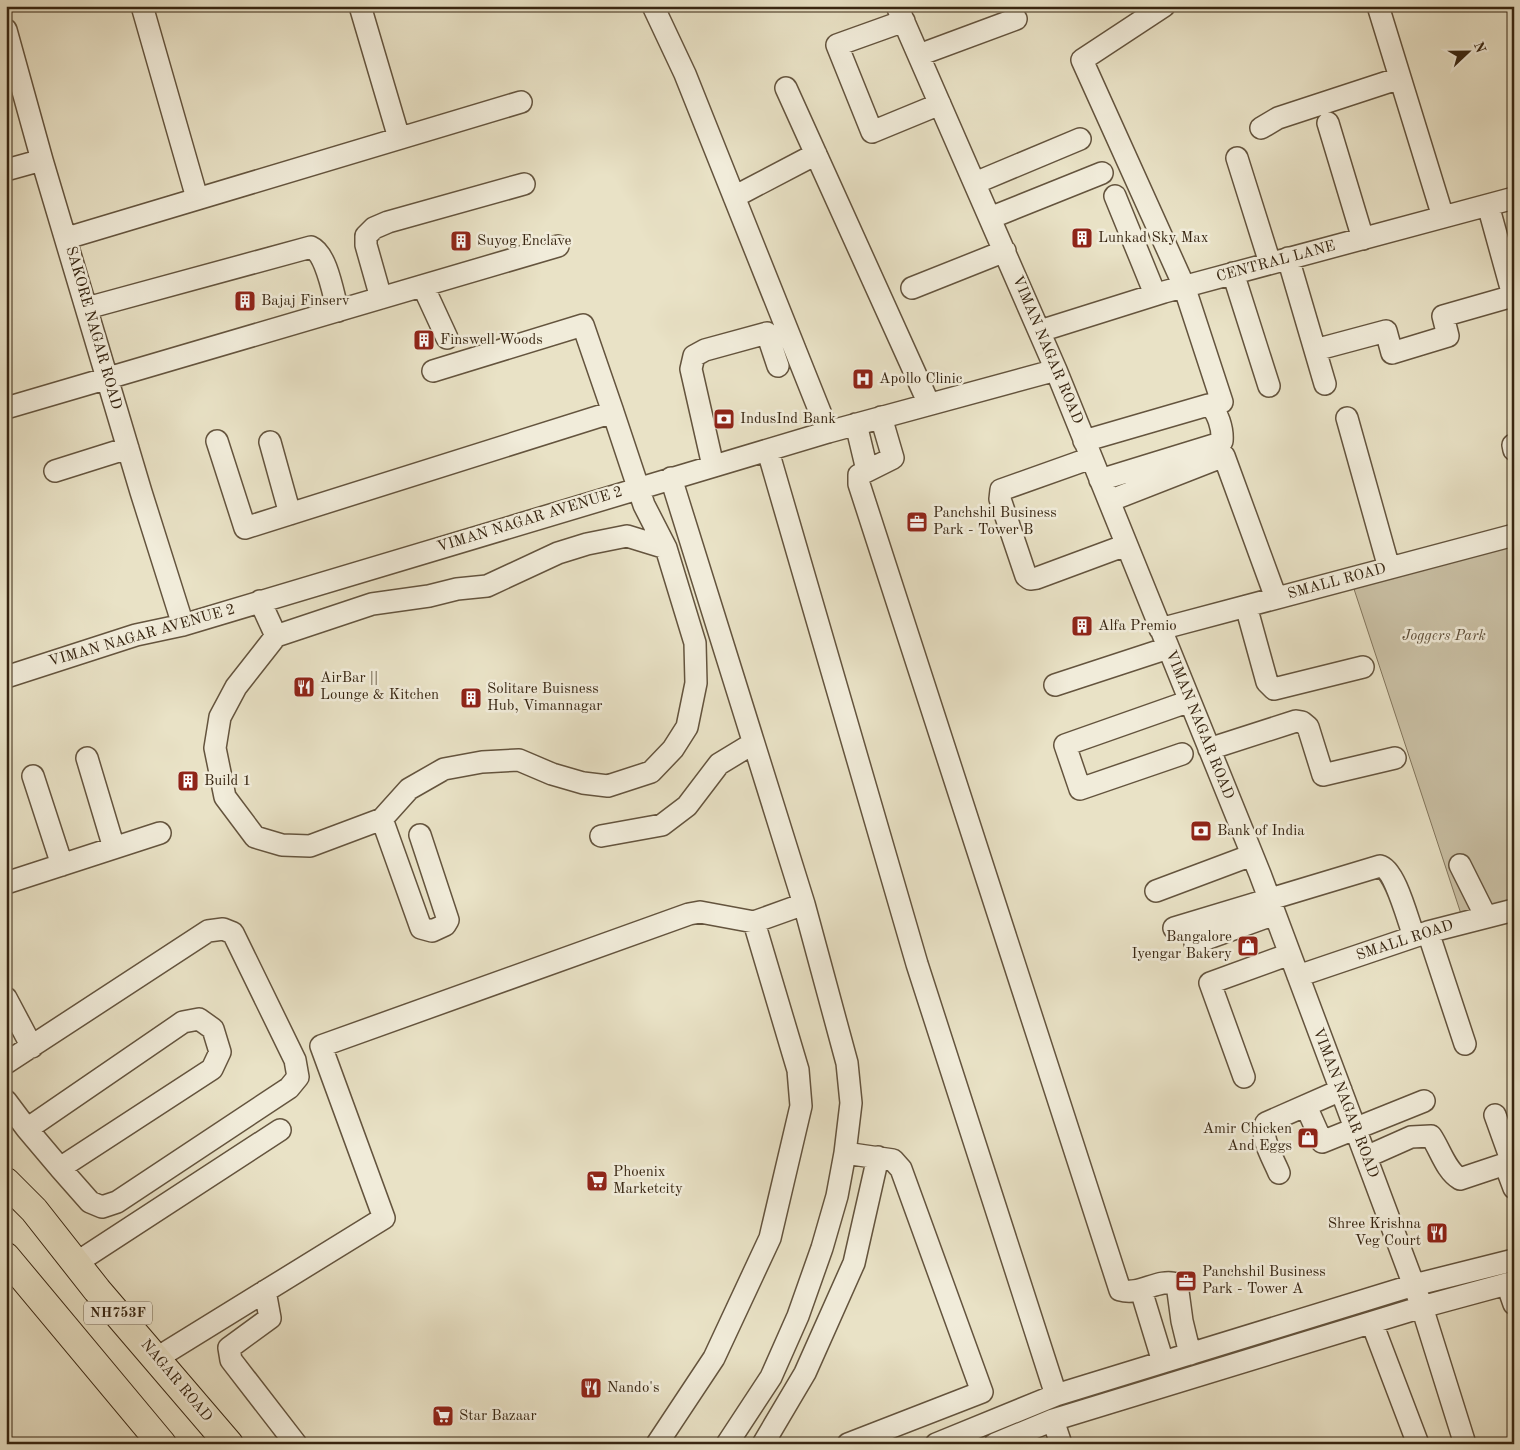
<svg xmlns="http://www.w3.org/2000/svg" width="1520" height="1450" font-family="'Old Standard TT',serif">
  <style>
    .green { fill: #cbc2a7; stroke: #81745c }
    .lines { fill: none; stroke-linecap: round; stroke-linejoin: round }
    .minor-casing { stroke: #64543e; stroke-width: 24 }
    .highway-casing { stroke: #372511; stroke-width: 30 }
    .minor { stroke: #f1ecda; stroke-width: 21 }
    .highway { stroke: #e9e2c6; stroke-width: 28 }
    .labels { text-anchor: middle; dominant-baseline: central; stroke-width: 5; stroke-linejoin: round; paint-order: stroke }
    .shield { fill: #f1ecda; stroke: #6f614d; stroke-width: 1 }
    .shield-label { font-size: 14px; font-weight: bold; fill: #372511 }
    .poi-label { font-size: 15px; fill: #372511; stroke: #f1ecda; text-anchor: start }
    .street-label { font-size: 15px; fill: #372511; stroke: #f1ecda }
    .park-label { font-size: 15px; font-style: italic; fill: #5c4c36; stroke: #f1ecda }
  </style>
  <rect width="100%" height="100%" fill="#e9e2c6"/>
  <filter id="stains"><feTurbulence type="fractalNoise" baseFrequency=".004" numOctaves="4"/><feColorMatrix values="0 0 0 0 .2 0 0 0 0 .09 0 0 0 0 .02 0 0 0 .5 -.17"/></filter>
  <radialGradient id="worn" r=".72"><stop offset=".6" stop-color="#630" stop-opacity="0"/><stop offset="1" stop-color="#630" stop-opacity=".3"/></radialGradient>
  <path class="green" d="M 1514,542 L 1514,911 L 1464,923 L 1353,586 Z"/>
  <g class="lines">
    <g class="minor-casing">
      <path id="minor" d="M 142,6 L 197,198
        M 360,6 L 399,138
        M 653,6 L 685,74 L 828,432
        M 897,6 L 1056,370 L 1260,874 L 1422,1307 L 1465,1444
        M 1164,6 L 1082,60 L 1184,286 L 1222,402
        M 1378,6 L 1443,217
        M 904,21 L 837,45 L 872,132 L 940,104
        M 6,30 L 42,160 L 141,492 L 183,625
        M 919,55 L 1016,19
        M 786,88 L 929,404
        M 1328,123 L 1363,239
        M 1261,128 L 1278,118 L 1400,78
        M 1237,158 L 1270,263
        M 6,170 L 42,160
        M 975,183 L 1080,139
        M 1115,196 L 1155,294
        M 734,197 L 816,154
        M 1488,205 L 1514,299
        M 990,218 L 1102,173
        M 67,238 L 521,102
        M 1288,258 L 1325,384
        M 1233,273 L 1269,386
        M 423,286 L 447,338
        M 912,288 L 1005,251
        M 381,298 L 366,245 L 366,236 L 374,228 L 388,222 L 524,184
        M 87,308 L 311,247 C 327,254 333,294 338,311
        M 1040,331 L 1164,292 L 1514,198
        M 1315,350 L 1386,331 L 1392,353 L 1448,336 L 1443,316 L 1513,296
        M 433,371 L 583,325 L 613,412
        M 6,408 L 558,246
        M 881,417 L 893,458 L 859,475 L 859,484 L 1120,1290 C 1141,1296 1157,1278 1177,1284 L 1182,1321 L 1190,1354
        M 1347,418 L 1389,568
        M 856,424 L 867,470
        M 217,441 L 245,528 L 613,412 L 644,505 L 666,548 L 695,643 L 696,683 L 687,727 L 673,749 L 651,772 L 608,786 L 583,783 L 552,774 L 519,760 L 482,762 L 444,769 L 409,789 L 382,819 L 310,846 L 282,845 L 255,837 L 225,797 L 215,748 L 220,717 L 236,687 L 276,636 L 260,601
        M 1084,441 L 1208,405 C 1218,410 1223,430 1222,441 L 1217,444 L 1100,480
        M 270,442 L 290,514
        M 1513,445 L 1514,450
        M 768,451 L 917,964 L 1056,1395
        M 1091,458 L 1001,490 L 1000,499 L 1026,576 L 1030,579 L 1037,578 L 1126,545
        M 713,466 L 691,369 L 694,356 L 705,350 L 767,333 L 778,366
        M 55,471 L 128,448
        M 671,478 L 804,904 L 847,1063 L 851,1103 L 845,1153 L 837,1196 L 822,1248 L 798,1316 L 771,1377 L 727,1444
        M 1109,501 L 1224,456 L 1276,598
        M 1246,606 L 1267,682 L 1274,689 L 1363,667
        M 1160,629 L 1514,535
        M 276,636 L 372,604 L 429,596 L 457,589 L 487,586 L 558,553 L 587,544 L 627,536 L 666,548
        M 6,677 L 136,635 L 183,625 L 828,432 L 1056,370
        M 1055,685 L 1168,648
        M 1209,749 L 1296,721 L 1302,722 L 1308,727 L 1323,775 L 1395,758
        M 1182,754 L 1080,789 L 1065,745 L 1190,701
        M 87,758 L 114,848
        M 33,776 L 62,865
        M 382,819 L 421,928 L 432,931 L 445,925 L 448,920 L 420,835
        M 601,836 L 662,825 L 687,806 L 719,764 L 752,744
        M 1460,865 L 1486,917
        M 6,883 L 160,833
        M 1156,891 L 1252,855
        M 1174,928 L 1380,866 C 1395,869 1408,921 1414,936
        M 1428,932 L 1465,1044
        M 1195,943 L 1275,914
        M 1298,976 L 1428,932 L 1514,910
        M 6,998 L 32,1047
        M 6,1063 L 208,931 L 223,929 L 233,933 L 295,1060 L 298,1077 L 289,1088 L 117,1202 L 102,1207 L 90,1202 L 60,1168 L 212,1069 L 220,1052 L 213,1029 L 199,1019 L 183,1022 L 27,1129 L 6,1101
        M 1244,1077 L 1210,983 L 1290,954
        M 1306,1106 L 1322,1142 L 1424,1101
        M 1495,1115 L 1514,1168
        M 27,1129 L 60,1168
        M 845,1153 L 893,1160 L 901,1169 L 982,1392 L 848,1444
        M 1366,1157 L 1411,1137 L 1431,1136 C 1440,1149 1446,1171 1460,1179 L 1505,1164 L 1514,1188
        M 1279,1173 C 1274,1160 1259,1137 1266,1123 L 1341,1090
        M 76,1263 L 280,1130
        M 1507,1284 L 1514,1304
        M 1141,1290 L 1163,1362
        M 265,1291 L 270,1318 L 229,1348 L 231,1360 L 296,1444
        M 1372,1323 L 1418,1444
        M 157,1358 L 384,1218 L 321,1046 L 689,914 L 700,912 L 754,922 L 804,904
        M 1053,1420 L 1061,1444
        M 657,1444 L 714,1358 L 770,1238 L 801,1106 L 798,1070 L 754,922
        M 763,1444 L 805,1373 L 854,1263 L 878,1157
        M 936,1444 L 1056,1395 L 1414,1285 L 1514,1260
        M 995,1444 L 1053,1420 L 1422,1307 L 1514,1282"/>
    </g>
    <g class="highway-casing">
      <path id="highway" d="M 6,1182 L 34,1210 L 97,1290 L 229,1444
        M 6,1257 L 162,1444"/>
    </g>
    <use href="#minor" class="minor"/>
    <use href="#highway" class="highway"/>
  </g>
  <defs>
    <g id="building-square" transform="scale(1.125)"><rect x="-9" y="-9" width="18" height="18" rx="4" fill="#8f2418" stroke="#f1ecda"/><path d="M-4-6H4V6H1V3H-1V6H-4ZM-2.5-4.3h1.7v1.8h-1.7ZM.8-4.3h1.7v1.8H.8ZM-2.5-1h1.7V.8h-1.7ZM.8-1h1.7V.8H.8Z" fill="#fff"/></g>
    <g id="hospital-square" transform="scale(1.125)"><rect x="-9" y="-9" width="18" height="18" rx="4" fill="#8f2418" stroke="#f1ecda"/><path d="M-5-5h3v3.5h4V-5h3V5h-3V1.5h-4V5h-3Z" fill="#fff"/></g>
    <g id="bank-square" transform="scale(1.125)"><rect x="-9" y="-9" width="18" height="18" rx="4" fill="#8f2418" stroke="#f1ecda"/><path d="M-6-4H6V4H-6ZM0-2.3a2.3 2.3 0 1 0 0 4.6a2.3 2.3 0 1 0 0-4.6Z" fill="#fff"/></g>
    <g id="office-square" transform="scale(1.125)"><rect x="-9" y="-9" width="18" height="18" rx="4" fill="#8f2418" stroke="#f1ecda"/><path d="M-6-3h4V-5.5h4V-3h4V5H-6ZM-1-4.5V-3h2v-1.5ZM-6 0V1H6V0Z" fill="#fff"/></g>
    <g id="restaurant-square" transform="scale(1.125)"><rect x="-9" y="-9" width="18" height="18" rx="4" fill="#8f2418" stroke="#f1ecda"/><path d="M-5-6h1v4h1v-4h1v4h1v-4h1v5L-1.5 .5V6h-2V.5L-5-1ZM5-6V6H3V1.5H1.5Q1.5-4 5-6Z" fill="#fff"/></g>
    <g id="shop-square" transform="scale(1.125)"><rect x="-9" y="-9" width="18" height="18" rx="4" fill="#8f2418" stroke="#f1ecda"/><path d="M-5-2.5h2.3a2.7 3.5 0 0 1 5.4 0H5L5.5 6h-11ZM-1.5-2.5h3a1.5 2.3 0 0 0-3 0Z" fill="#fff"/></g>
    <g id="supermarket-square" transform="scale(1.125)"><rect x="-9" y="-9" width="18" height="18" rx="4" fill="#8f2418" stroke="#f1ecda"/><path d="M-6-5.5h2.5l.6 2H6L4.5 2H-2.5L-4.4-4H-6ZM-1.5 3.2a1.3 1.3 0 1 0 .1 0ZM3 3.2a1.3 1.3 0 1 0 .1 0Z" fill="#fff"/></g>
  </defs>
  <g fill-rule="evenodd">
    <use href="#building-square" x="1082" y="238"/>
    <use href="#building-square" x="461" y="241"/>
    <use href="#building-square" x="245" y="301"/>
    <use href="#building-square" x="424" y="340"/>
    <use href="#hospital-square" x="863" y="379"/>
    <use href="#bank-square" x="724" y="419"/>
    <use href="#office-square" x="917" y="522"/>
    <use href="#building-square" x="1082" y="626"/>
    <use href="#restaurant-square" x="304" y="687"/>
    <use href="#building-square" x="471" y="698"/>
    <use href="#building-square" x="188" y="781"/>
    <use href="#bank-square" x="1201" y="831"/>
    <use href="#shop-square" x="1248" y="946"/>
    <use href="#shop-square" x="1308" y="1138"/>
    <use href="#supermarket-square" x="597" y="1181"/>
    <use href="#restaurant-square" x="1437" y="1233"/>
    <use href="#office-square" x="1186" y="1281"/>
    <use href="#restaurant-square" x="591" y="1388"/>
    <use href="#supermarket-square" x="443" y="1416"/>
  </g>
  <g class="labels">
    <rect class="shield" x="84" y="1301.5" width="68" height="23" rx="4"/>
    <g class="shield-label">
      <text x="118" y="1313">NH753F</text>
    </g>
    <g class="poi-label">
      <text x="1098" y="238">Lunkad Sky Max</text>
      <text x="477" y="241">Suyog Enclave</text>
      <text x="261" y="301">Bajaj Finserv</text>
      <text x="440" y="340">Finswell Woods</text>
      <text x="879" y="379">Apollo Clinic</text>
      <text x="740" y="419">IndusInd Bank</text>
      <text x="933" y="513">Panchshil Business<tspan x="933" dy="17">Park - Tower B</tspan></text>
      <text x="1098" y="626">Alfa Premio</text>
      <text x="320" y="678">AirBar ||<tspan x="320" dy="17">Lounge &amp; Kitchen</tspan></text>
      <text x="487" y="689">Solitare Buisness<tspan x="487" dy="17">Hub, Vimannagar</tspan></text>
      <text x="204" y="781">Build 1</text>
      <text x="1217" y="831">Bank of India</text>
      <text x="1232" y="937" text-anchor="end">Bangalore<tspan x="1232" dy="17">Iyengar Bakery</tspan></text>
      <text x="1292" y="1129" text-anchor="end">Amir Chicken<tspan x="1292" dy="17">And Eggs</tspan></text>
      <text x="613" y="1172">Phoenix<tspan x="613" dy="17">Marketcity</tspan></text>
      <text x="1421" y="1224" text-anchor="end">Shree Krishna<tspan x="1421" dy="17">Veg Court</tspan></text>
      <text x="1202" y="1272">Panchshil Business<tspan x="1202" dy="17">Park - Tower A</tspan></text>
      <text x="607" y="1388">Nando's</text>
      <text x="459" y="1416">Star Bazaar</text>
    </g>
    <g class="street-label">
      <text transform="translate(1276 262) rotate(-15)">CENTRAL LANE</text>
      <text transform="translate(93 328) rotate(74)">SAKORE NAGAR ROAD</text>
      <text transform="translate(1047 350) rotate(67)">VIMAN NAGAR ROAD</text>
      <text transform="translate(530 520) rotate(-17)">VIMAN NAGAR AVENUE 2</text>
      <text transform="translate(1337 582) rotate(-15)">SMALL ROAD</text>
      <text transform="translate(142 636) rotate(-16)">VIMAN NAGAR AVENUE 2</text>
      <text transform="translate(1199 725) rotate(68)">VIMAN NAGAR ROAD</text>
      <text transform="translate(1405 941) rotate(-18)">SMALL ROAD</text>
      <text transform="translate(1345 1103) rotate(69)">VIMAN NAGAR ROAD</text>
      <text transform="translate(176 1381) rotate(50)">NAGAR ROAD</text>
    </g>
    <g class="park-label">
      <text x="1444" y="636">Joggers Park</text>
    </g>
  </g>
  <rect width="1520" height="1450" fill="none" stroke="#e9e2c6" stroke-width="25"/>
  <rect x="8" y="8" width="1505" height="1435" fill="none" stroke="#372511" stroke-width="2.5"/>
  <rect x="12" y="12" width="1495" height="1425" fill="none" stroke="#372511"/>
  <g transform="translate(1468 52) rotate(68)" stroke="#f1ecda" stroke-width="4" paint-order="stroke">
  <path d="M0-4L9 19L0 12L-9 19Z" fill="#372511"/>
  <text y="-8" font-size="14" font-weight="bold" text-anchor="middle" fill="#372511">N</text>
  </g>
  <rect width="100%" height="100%" filter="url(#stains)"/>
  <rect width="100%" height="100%" fill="url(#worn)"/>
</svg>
